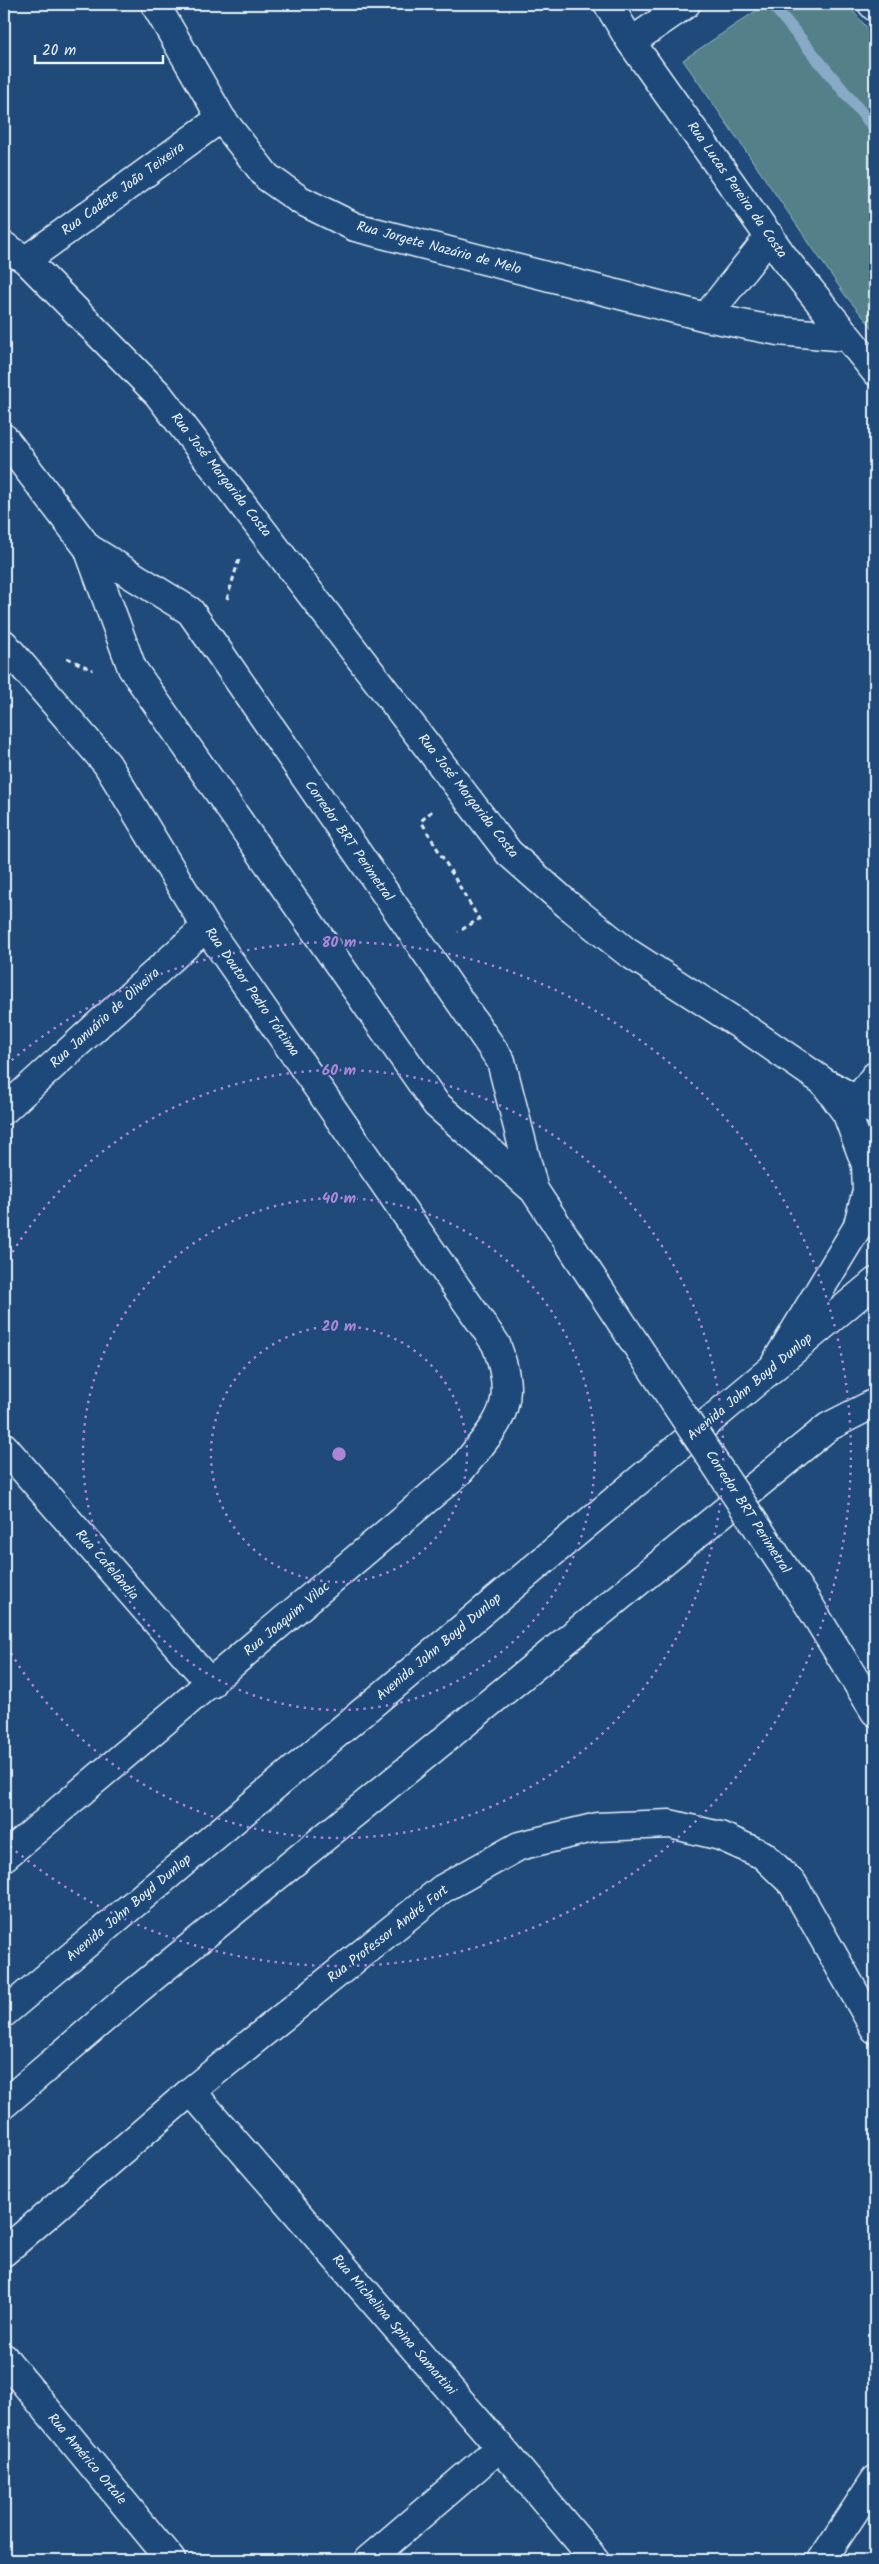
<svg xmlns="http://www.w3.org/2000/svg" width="879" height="2564" font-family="Kalam,sans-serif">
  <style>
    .green { fill: #528089; stroke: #9db8c0 }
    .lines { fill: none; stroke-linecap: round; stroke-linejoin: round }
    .stream { stroke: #88aac6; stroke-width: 12 }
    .minor-casing { stroke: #e8f1f8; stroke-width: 31 }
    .major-casing { stroke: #e8f1f8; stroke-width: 31 }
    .path { stroke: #e8f1f8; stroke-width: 3; stroke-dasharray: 5 4; stroke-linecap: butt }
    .minor { stroke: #1f4a7a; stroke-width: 28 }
    .major { stroke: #1f4a7a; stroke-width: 28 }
    .minor-bridge-casing { stroke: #e8f1f8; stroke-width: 31; stroke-linecap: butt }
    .minor-bridge { stroke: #1f4a7a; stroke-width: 28 }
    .ring { fill: none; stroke: #ac85d9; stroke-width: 2.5; stroke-dasharray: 2.5 5 }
    .labels { text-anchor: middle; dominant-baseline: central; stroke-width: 4; stroke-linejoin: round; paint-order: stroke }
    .street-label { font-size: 14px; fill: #e8f1f8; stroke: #1f4a7a }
    .centre { fill: #ac85d9; stroke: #1f4a7a; stroke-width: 2.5 }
    .ring-label { font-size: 15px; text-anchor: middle; font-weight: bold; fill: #ac85d9; stroke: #1f4a7a; stroke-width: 4; stroke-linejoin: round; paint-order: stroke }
  </style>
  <rect width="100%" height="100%" fill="#1f4a7a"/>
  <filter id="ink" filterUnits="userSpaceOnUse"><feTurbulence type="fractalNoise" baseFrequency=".02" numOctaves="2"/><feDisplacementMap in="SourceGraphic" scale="10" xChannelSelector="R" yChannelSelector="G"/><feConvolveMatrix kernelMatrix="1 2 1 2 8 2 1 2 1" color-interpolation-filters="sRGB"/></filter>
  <g filter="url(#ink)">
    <path class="green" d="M 766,4 L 847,4 L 875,37 L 875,331 L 845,295 L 683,60 Z"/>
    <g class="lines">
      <path class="stream" d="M 772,4 L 875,129"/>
      <g class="minor-casing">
        <path id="minor" d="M 155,4 L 221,118 L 267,177 L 300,200 L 355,227 L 706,317 L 778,331 L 847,337
          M 608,4 L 631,42 L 785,259 L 875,371
          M 872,4 L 875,7
          M 631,42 L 686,4
          M 4,246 L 26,260 L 158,394 L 509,853 L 568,905 L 627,952 L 751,1032 L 824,1082 L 847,1114 L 866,1165 L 867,1191 L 857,1228 L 776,1362
          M 26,260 L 221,118
          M 706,317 L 770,236
          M 4,438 L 88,548 L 132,668 L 436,1104 L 534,1190 L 635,1343
          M 88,548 L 190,611 L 221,655 L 501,1061 L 534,1190
          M 4,644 L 107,764 L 206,927 L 496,1344 C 520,1408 498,1422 460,1471 L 4,1857
          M 830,1085 L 875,1111
          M 4,1110 L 206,927
          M 847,1114 L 875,1076
          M 4,1447 L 211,1684
          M 811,1608 L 875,1712
          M 191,2091 L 500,2447 L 595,2560
          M 4,2252 L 191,2091 L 442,1889 L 519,1846 L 597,1827 L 670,1824 L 720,1836 L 763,1855 L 793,1884 L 875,2029
          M 4,2358 L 171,2560
          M 368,2560 L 500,2447
          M 822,2560 L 875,2480"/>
      </g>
      <g class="major-casing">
        <path id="major" d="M 4,2013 L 875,1282
          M 4,2104 L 136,1991 L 828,1427 L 875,1403"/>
      </g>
      <path class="path" d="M 227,599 L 239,559
        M 67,658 L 93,670
        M 432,811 L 421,821 L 479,919 L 458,932"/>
      <use href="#minor" class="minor"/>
      <use href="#major" class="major"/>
      <g class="minor-bridge-casing">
        <path id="minor-bridge" d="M 635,1343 L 811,1608"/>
      </g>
      <use href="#minor-bridge" class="minor-bridge"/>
    </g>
  </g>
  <g class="ring">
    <circle cx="339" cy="1454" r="128"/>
    <circle cx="339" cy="1454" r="256"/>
    <path d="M5 1265A384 384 0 1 1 5 1643"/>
    <path d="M6 1065A512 512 0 1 1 6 1843"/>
  </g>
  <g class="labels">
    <g class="street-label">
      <text transform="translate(123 189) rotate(-36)">Rua Cadete João Teixeira</text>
      <text transform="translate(737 190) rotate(55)">Rua Lucas Pereira da Costa</text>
      <text transform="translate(439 248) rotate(15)">Rua Jorgete Nazário de Melo</text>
      <text transform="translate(221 475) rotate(52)">Rua José Margarida Costa</text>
      <text transform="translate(468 796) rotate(52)">Rua José Margarida Costa</text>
      <text transform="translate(349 841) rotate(55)">Corredor BRT Perimetral</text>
      <text transform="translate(252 992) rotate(55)">Rua Doutor Pedro Tórtima</text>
      <text transform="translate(105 1018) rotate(-42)">Rua Januário de Oliveira</text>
      <text transform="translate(750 1387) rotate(-40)">Avenida John Boyd Dunlop</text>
      <text transform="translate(748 1512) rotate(57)">Corredor BRT Perimetral</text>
      <text transform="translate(107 1565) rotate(49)">Rua Cafelândia</text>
      <text transform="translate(287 1619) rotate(-40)">Rua Joaquim Vilac</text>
      <text transform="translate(439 1647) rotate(-40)">Avenida John Boyd Dunlop</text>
      <text transform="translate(129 1908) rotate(-40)">Avenida John Boyd Dunlop</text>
      <text transform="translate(388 1934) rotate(-38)">Rua Professor André Fort</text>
      <text transform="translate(394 2325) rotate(49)">Rua Michelina Spina Samartini</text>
      <text transform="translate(87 2459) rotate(50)">Rua Américo Ortale</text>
    </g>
  </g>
  <circle cx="339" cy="1454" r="8" class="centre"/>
  <g class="ring-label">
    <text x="339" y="947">80 m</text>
    <text x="339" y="1075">60 m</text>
    <text x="339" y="1203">40 m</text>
    <text x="339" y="1331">20 m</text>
  </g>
  <rect width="879" height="2564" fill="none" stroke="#1f4a7a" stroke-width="20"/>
  <rect x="10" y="10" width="859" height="2544" fill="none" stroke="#e8f1f8" stroke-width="2" filter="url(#ink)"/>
  <path d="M35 55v8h128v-8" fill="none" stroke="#e8f1f8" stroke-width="2.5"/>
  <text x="42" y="55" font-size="15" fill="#e8f1f8" stroke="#1f4a7a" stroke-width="4" paint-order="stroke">20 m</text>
</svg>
